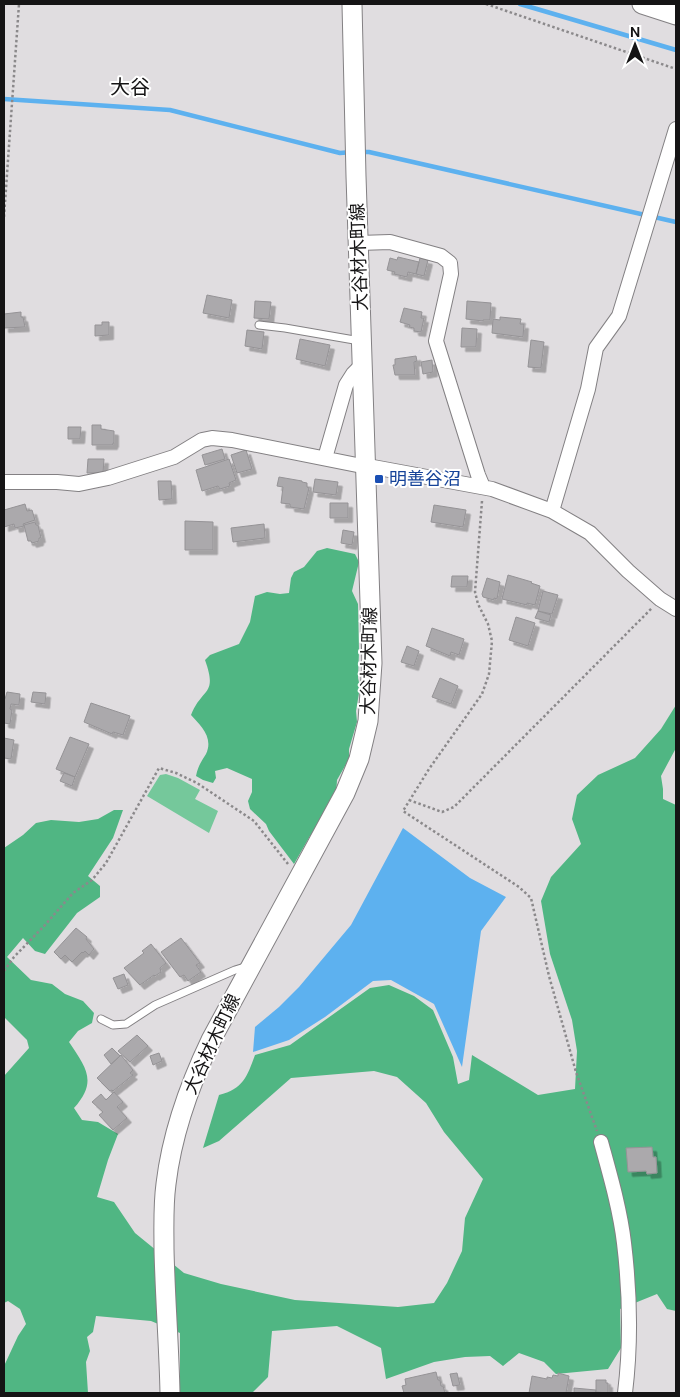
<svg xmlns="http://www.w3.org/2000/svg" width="680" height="1397" font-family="'DM Sans','Noto Sans JP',sans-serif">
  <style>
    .green { fill: #75c89b }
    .forest { fill: #50b683 }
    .water { fill: #5db1ef }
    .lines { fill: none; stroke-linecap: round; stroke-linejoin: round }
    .stream { stroke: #5db1ef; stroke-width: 4.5 }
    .building { fill: #aba9ac; stroke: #959396; filter: url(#shadow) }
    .lane-casing { stroke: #838083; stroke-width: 9 }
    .street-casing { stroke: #838083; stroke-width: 16 }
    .secondary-casing { stroke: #838083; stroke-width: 21 }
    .path { stroke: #8b898b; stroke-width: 2.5; stroke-dasharray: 2.5 2.5; stroke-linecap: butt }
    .lane { stroke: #fff; stroke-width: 7 }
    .street { stroke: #fff; stroke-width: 14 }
    .secondary { stroke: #fff; stroke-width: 19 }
    .transit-dot { fill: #1a4fb4; stroke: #fff; stroke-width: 2 }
    .labels { text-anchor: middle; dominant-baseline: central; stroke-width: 4; stroke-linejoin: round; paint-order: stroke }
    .street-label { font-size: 18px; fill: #151415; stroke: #fff }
    .transit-label { font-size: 18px; fill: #164399; stroke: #fff; text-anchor: start }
    .quarter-label { font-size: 20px; fill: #151415; stroke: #fff }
  </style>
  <defs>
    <filter id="shadow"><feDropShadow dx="4.5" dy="4.5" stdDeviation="0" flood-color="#0004"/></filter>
  </defs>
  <rect width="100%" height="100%" fill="#e0dde0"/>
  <path class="green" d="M 166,774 L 178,778 L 200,790 L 195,799 L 218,811 L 209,833 L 147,796 L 160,775 Z"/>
  <path class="forest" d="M 327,548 L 355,554 L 359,562 L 352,591 L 358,604 L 359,651 L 358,678 L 360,687 L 356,711 L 357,722 L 349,749 L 349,759 L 337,780 L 336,795 L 320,826 L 310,836 L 294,864 L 269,831 L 266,824 L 250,809 L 248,801 L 252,792 L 252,779 L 227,768 L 215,771 L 216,778 L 213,783 L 203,780 L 196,776 C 198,766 201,762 206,754 C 214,737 200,725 191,715 C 202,687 218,696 205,660 L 210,655 L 239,644 L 250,622 L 255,596 L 267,592 L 280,594 L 289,593 L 291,578 L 294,572 L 304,567 L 317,551 Z
    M 676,705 L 676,748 L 661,776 L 663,789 L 663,799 L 676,805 L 676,1311 L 667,1309 L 657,1294 L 620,1309 L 621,1348 L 608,1369 L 556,1374 L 544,1362 L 519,1353 L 503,1366 L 490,1356 L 465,1357 L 434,1362 L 386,1379 L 381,1348 L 337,1326 L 272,1331 L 268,1377 L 252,1393 L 180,1393 L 180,1333 L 151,1321 L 96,1316 L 93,1332 L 87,1337 L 90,1351 L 86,1362 L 88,1393 L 4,1393 L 4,1366 L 18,1336 L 26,1324 L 20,1309 L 8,1301 L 4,1303 L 4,1076 L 29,1048 L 27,1040 L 4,1017 L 4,848 L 23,835 L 36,823 L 51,820 L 79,822 L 98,819 L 114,810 L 123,810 L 113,838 L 88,876 L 100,886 L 100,897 L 77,913 L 45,954 L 35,951 L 23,938 L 7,957 L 31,980 L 52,984 L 65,994 L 83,1001 L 94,1013 L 92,1023 L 78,1031 L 69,1042 C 86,1068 98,1081 74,1108 L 82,1120 L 98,1122 L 118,1134 L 108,1160 L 97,1197 L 114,1202 L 135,1233 L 184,1273 L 221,1284 L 295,1300 L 398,1307 L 434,1303 L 447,1283 L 462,1251 L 465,1218 L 483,1179 L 444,1132 L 426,1103 L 397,1077 L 374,1071 L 291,1078 L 219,1141 L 203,1148 L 219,1095 C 243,1089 247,1077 255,1055 L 290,1045 L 370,988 L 389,985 L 414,996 L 433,1010 L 453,1057 L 458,1084 L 469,1080 L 472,1055 L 538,1095 L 575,1089 L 577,1051 L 572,1020 L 550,954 L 541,901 L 551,877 L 581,844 L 572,819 L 577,795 L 598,775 L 635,758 L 661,729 Z"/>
  <path class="water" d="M 403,828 L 470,878 L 506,897 L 481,931 L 462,1067 L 434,1004 L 391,980 L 373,981 L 325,1017 L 289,1040 L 253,1052 L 255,1027 L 279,1007 L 299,987 L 351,925 Z"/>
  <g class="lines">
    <path class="stream" d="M 520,4 L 676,50
      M 4,99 L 170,110 L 340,153 L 352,152
      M 359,152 L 369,152 L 676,222"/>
  </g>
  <path class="building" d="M 398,257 L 419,262 L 416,274 L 408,272 L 407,277 L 394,274 L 395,272 L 387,270 L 390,258 L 397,260 Z
    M 420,258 L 428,260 L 424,276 L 416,274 Z
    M 207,295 L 232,300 L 229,318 L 203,313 Z
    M 255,301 L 271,302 L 269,319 L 254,318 Z
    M 467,301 L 491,303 L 490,320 L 483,320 L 483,321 L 466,319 Z
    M 404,308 L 422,312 L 421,318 L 424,318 L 421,332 L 414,331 L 414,328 L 409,327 L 410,325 L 400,322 Z
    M 21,312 L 21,317 L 23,317 L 25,327 L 4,328 L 4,314 Z
    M 500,317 L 521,319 L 520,324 L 524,324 L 523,337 L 492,333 L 493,319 L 500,320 Z
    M 102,322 L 109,322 L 109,335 L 95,336 L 95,325 L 102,325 Z
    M 462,328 L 477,329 L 476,347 L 461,347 Z
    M 247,330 L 264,332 L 262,349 L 245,346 Z
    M 300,339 L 330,345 L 325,366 L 296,359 Z
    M 531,340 L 544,342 L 541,368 L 528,367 Z
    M 416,356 L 417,361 L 414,362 L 415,375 L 395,375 L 393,365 L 395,365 L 395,359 Z
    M 432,360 L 433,372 L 423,374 L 421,362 Z
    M 92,425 L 101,425 L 101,429 L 114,431 L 114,443 L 113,443 L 113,445 L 92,445 Z
    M 68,427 L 81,427 L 80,439 L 68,439 Z
    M 222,449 L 225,459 L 205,465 L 202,455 Z
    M 246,450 L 252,469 L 237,473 L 231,455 Z
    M 88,459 L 104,459 L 103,473 L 87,473 Z
    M 229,459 L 236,480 L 229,483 L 230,486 L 220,489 L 218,486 L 202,491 L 196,470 Z
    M 279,477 L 302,481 L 302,482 L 307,483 L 307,487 L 309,488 L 304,509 L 290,507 L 290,504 L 281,503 L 283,487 L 277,486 Z
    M 315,479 L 338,482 L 336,495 L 313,492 Z
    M 158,481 L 171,481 L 172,499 L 159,500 Z
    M 330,503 L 348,503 L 348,518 L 330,518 Z
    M 25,504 L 27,511 L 32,510 L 35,520 L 23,524 L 24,526 L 15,528 L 14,524 L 4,527 L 4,510 Z
    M 434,505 L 466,510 L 463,527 L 431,522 Z
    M 185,521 L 213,522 L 213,550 L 185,550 Z
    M 35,522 L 36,525 L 38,525 L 41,538 L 39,538 L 39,541 L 32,543 L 31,541 L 28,541 L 24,525 Z
    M 264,524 L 265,538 L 233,542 L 231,528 Z
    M 343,530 L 354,532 L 352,545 L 341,543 Z
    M 508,575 L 532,582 L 531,583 L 540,586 L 535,605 L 527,603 L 527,605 L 502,599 Z
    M 452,576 L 468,576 L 467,587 L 451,587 Z
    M 487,578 L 500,582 L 497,599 L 494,598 L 494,600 L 483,597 L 482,594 Z
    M 543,591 L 558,595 L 552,614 L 538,611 Z
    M 538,611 L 551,615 L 549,622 L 535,618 Z
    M 516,617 L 535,623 L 528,646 L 509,640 Z
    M 432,628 L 464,639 L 459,655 L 451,652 L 450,656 L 426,646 Z
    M 407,646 L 419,651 L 414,666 L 401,662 Z
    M 440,678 L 458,686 L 451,704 L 432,697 Z
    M 7,692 L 20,694 L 19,705 L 11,704 L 10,709 L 12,710 L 10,724 L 4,723 L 4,699 L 5,699 Z
    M 33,692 L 46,693 L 45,704 L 31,702 Z
    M 91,703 L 130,716 L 123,735 L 113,732 L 112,734 L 84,722 Z
    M 70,737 L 89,744 L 75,777 L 56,769 Z
    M 4,738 L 14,740 L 11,759 L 4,758 Z
    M 64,773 L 75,777 L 72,786 L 60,781 Z
    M 76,928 L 87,937 L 86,939 L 94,949 L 89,955 L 85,951 L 83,953 L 82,952 L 72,962 L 65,955 L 61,959 L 54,952 Z
    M 181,938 L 200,963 L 196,965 L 201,972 L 188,981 L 184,975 L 180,977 L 161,952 Z
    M 151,944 L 166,963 L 160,968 L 161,972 L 155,976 L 154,975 L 140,985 L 124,968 L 144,953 L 142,951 Z
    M 124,974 L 128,985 L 118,989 L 113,978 Z
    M 137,1035 L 148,1046 L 130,1062 L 118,1051 Z
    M 112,1048 L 120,1056 L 111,1064 L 104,1055 Z
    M 159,1053 L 162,1061 L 153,1065 L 150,1056 Z
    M 121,1055 L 133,1070 L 130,1073 L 133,1075 L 113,1091 L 112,1090 L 110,1091 L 97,1078 Z
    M 114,1092 L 123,1102 L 117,1107 L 127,1118 L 113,1130 L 99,1115 L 103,1112 L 92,1102 L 101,1094 L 106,1100 Z
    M 652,1147 L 653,1157 L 656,1157 L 657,1173 L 647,1174 L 646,1171 L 628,1172 L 626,1148 Z
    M 436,1372 L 438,1380 L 440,1380 L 441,1386 L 443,1386 L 445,1393 L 404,1393 L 402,1386 L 406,1385 L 405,1379 Z
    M 457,1373 L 460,1385 L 453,1386 L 450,1374 Z
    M 558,1373 L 569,1376 L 566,1393 L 529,1393 L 532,1376 L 547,1379 L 547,1377 L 552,1378 L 553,1375 L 558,1376 Z
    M 596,1380 L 606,1380 L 606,1383 L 608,1383 L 608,1393 L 596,1392 Z
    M 574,1388 L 596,1390 L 595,1393 L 574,1393 Z"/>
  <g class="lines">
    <g class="lane-casing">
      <path id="lane" d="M 259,325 L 285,328 L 360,341
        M 101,1019 L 113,1025 L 126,1024 L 155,1005 L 235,970 L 248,966"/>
    </g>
    <g class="street-casing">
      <path id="street" d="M 359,243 L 390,242 L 441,256 L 450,263 L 451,274 L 436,341 L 478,475 L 483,487
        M 325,458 L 346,385 L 353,374 L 362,365
        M 373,467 L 492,489 L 552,511 L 590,533 L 628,571 L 660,599 L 676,609
        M 4,482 L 57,482 L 79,484 L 108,478 L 174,457 L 202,440 L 212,438 L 232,440 L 357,465
        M 552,511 L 588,389 L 596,348 L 619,316 L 676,129
        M 601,1142 C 610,1175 620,1209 624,1243 C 630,1293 631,1344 625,1393"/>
    </g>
    <g class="secondary-casing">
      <path id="secondary" d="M 642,4 L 676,15
        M 170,1393 C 169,1345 165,1297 164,1249 C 164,1227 163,1206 166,1184 C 172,1133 189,1086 211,1040 L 345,793 L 359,759 L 368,721 L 372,663 L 356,176 L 352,4"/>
    </g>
    <path class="path" d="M 486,4 L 676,69
      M 4,217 L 19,4
      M 482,501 L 475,592 L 478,604 L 488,624 L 492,641 L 489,674 L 482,694 L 429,769 L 403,811 L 519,887 L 531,898 L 549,976 L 576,1072 L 597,1131
      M 409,800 L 442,812 L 454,807 L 652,608
      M 4,971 L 14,957 L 45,925 L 73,893 L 92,880 L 106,863 L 159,768 L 176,773 L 197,783 L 254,821 L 288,864"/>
    <use href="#lane" class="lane"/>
    <use href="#street" class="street"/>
    <use href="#secondary" class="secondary"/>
  </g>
  <rect class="transit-dot" x="374" y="474" width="10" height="10" rx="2.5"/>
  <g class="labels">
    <g class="street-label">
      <text transform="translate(359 257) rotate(-92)">大谷材木町線</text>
      <text transform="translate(369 661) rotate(-89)">大谷材木町線</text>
      <text transform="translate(212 1044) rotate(-65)">大谷材木町線</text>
    </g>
    <g class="transit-label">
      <text x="389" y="479">明善谷沼</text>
    </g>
    <g class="quarter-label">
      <text x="130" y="87">大谷</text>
    </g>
  </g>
  <rect width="680" height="1397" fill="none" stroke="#151415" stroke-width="10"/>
  <g transform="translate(635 45)" stroke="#ffffff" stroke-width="4" paint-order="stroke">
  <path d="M0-4L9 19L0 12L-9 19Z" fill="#151415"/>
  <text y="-8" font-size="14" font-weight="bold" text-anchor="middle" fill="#151415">N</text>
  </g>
</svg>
